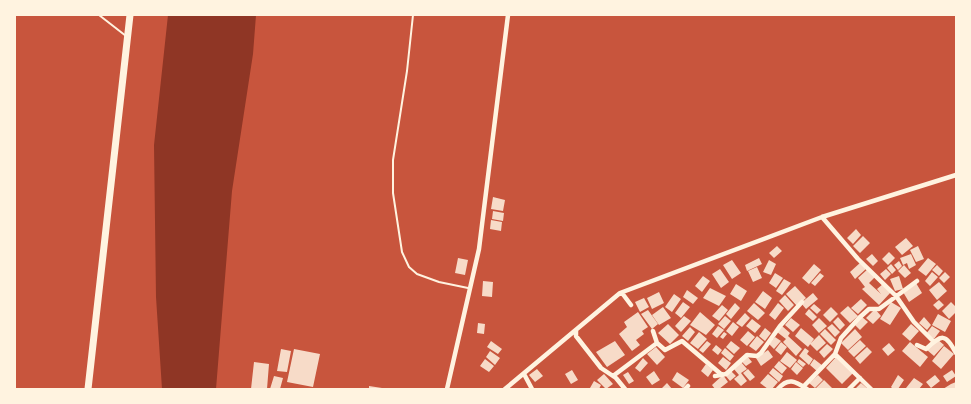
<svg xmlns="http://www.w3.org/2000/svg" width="971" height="404" font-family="Manrope,sans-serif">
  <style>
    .water { fill: #8f3625 }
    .building { fill: #f7dbc8 }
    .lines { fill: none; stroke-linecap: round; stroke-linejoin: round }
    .service { stroke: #fff3e0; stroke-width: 2 }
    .minor { stroke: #fff3e0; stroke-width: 4.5 }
    .primary { stroke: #fff3e0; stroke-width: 7 }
  </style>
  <rect width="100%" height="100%" fill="#c8553d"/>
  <path class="water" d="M 168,15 L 256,15 L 253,54 L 232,191 L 216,389 L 162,389 L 156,297 L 154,145 Z"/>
  <path class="building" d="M 493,197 L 505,200 L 503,211 L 491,209 Z
    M 493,211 L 504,213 L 503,221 L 492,219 Z
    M 491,220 L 502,222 L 501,231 L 490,229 Z
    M 856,229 L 861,235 L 853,244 L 847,238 Z
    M 863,236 L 870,243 L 860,253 L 853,246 Z
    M 906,238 L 913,246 L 902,255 L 895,247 Z
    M 777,246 L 782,251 L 774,258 L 769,253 Z
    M 918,246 L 924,259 L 916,262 L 910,250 Z
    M 889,252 L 895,258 L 888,265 L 882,259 Z
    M 872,254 L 878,261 L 873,266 L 866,259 Z
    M 911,254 L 916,265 L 909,269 L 907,263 L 903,265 L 900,258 Z
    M 458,258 L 468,260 L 465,275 L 455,273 Z
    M 759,258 L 762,264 L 747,271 L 745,265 Z
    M 928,258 L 936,264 L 926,276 L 918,270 Z
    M 732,260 L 741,273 L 732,279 L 723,265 Z
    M 769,260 L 776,264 L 771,275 L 763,272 Z
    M 899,261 L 902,266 L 898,270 L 894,265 Z
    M 861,262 L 867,268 L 855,279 L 850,272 Z
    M 814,264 L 821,270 L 809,284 L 802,278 Z
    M 891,264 L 896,270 L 892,274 L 887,268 Z
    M 904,265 L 911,273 L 905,278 L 898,271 Z
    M 937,265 L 943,271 L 939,276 L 932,270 Z
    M 757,267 L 762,278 L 753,282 L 748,271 Z
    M 869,268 L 876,276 L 869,283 L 881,294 L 877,289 L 883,284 L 891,292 L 879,305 L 862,289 L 865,287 L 858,278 Z
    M 720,269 L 729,282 L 721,288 L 712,274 Z
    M 886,269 L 891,274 L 885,280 L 880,274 Z
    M 932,272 L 938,277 L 930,286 L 925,281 Z
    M 945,272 L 950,277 L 944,283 L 939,278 Z
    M 775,273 L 783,278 L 776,288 L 769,283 Z
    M 820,273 L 824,276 L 815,286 L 811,283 Z
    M 703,276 L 710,281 L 702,292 L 695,286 Z
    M 899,276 L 903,289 L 895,291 L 890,279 Z
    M 784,279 L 791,283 L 782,295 L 776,291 Z
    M 483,281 L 493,282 L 492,297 L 482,296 Z
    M 939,282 L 947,291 L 937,300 L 929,290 Z
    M 916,283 L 922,293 L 909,302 L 903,292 Z
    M 736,284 L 747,291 L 741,301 L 730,294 Z
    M 795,286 L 806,298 L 797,306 L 786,294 Z
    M 710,288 L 726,296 L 719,306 L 703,298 Z
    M 687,290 L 698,298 L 693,304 L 683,297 Z
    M 763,291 L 772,298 L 765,309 L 755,302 Z
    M 659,292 L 664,303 L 652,309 L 647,298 Z
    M 813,293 L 818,299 L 806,309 L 801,303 Z
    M 674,294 L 681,299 L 672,312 L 665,307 Z
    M 785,295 L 794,305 L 788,311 L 779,301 Z
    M 644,298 L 649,307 L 640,312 L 635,302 Z
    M 861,299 L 867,305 L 858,314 L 851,308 Z
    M 939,300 L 944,305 L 938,310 L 933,305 Z
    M 683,302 L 690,307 L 681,318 L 675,313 Z
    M 891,302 L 901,308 L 890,325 L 880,319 Z
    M 951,302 L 956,307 L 956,312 L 949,319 L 942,311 Z
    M 735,303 L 740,308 L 731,319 L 726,314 Z
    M 754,303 L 765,313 L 758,320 L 747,311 Z
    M 778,303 L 784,308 L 775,320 L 769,315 Z
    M 814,304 L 821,310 L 817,314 L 810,308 Z
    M 722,305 L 728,310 L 719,321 L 712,316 Z
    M 848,306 L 858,316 L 850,323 L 840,313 Z
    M 663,307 L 671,318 L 659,325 L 652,315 Z
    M 831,307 L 838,314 L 830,322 L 823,315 Z
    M 809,309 L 817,317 L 813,321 L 805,314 Z
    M 875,309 L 881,316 L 873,324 L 866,318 Z
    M 648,310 L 658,324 L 652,329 L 641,314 Z
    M 638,312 L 648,327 L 642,331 L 644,334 L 636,340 L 640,345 L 632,351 L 619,334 L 627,327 L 624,322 Z
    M 700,312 L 715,325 L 706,335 L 690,325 Z
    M 745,313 L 750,318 L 742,327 L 736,323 Z
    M 938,314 L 951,321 L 945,332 L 932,325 Z
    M 684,316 L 691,321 L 681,332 L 675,326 Z
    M 725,316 L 731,321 L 724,329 L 718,324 Z
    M 838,317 L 845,325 L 840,330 L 833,322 Z
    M 862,317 L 868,322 L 860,330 L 854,324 Z
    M 924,317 L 931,325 L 927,330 L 919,323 Z
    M 791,318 L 800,325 L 793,332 L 785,325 Z
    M 819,318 L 827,326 L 819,333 L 812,325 Z
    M 752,319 L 761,326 L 755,333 L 746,326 Z
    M 733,322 L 739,327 L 732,336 L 726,331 Z
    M 478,323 L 485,324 L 484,334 L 477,333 Z
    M 668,324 L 679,335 L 670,344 L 658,333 Z
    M 832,324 L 840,332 L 835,337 L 827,328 Z
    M 911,324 L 919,331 L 910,341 L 902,334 Z
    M 718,326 L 724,330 L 717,338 L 712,334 Z
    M 782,326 L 790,333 L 788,336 L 802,349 L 796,356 L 783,342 L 786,339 L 777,332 Z
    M 932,326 L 940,331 L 934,339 L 926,334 Z
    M 690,327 L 695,332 L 688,341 L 682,336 Z
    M 765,328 L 771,333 L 765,341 L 759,336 Z
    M 801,328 L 814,339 L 808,347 L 795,336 Z
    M 825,329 L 836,340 L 831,345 L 820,334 Z
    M 855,329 L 862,337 L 848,350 L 841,343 Z
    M 748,331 L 755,337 L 747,346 L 740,340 Z
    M 699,332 L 707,339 L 698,349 L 690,343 Z
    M 724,332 L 727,334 L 723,339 L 720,337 Z
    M 819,335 L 826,343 L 817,351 L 810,344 Z
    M 757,336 L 764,342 L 756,351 L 749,346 Z
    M 775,337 L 781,341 L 774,349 L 769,344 Z
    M 937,339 L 944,345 L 934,356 L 927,350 Z
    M 860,340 L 866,346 L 854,357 L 848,351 Z
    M 491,341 L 502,349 L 498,354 L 487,347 Z
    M 615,341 L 625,355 L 607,367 L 596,352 Z
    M 707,341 L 711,344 L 703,353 L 699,350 Z
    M 731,341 L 740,348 L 734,354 L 726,347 Z
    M 781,342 L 787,347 L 781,355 L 775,350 Z
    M 910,342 L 928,357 L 920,367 L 902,351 Z
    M 889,343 L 895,350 L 888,356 L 882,349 Z
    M 827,344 L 833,349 L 824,358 L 819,352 Z
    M 716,345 L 722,350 L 718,355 L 712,350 Z
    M 944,346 L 954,354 L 941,369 L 932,361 Z
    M 656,347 L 665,357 L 657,365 L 647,354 Z
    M 867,347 L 872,352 L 860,364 L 855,358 Z
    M 725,348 L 734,356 L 730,361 L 721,353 Z
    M 805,348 L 809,351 L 807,354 L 813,359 L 809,365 L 799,356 Z
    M 281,349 L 291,351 L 287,372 L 277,371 Z
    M 294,349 L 320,354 L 313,387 L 287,382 Z
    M 768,350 L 773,357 L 761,366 L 756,358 Z
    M 490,351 L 500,358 L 495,365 L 486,357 Z
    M 787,352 L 797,360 L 790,368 L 780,361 Z
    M 747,356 L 752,362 L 746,366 L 741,361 Z
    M 723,357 L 731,363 L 726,370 L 718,363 Z
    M 836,357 L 853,373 L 842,384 L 833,375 L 839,369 L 833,375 L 826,368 Z
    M 643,358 L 648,363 L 640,372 L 635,368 Z
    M 485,359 L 494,366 L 489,372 L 480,366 Z
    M 799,359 L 806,364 L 803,367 L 797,362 Z
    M 814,359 L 823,366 L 818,372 L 810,365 Z
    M 779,361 L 787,368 L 782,374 L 774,367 Z
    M 254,362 L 269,364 L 267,389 L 251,389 Z
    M 741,362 L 747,369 L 741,373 L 747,381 L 741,386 L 734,379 L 739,375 L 733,368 Z
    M 796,362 L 803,368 L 797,375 L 791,369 Z
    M 706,364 L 713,370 L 708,377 L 701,371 Z
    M 773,368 L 783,376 L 779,382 L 769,373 Z
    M 537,369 L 543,376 L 535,382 L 529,375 Z
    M 748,369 L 755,377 L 750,381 L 743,373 Z
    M 572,370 L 578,380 L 571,384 L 565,374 Z
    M 952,370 L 956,376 L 947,382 L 943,376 Z
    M 654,371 L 660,380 L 652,385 L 646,377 Z
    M 731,371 L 736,376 L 730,381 L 725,375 Z
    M 628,372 L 634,381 L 629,384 L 623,375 Z
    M 677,372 L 689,380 L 683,388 L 672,380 Z
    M 604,374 L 613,384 L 606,389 L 597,380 Z
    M 768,374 L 778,382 L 772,389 L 768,389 L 760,383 Z
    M 723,375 L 728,382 L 719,389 L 715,389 L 712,385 Z
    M 818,375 L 823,380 L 815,388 L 809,383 Z
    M 898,375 L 904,380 L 898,389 L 893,389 L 891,387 Z
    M 935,375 L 940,381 L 931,388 L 926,382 Z
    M 274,376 L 283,378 L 280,389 L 270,389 Z
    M 914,378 L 923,384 L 919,389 L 907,389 L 906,388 Z
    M 824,380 L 832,388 L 815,389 Z
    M 594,381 L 601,385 L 599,389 L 590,388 Z
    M 956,382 L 956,389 L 943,389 L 951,384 Z
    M 667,383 L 672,389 L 662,388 Z
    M 861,383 L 868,389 L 855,389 Z
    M 369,386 L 382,388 L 382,389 L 369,389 Z"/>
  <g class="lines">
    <path class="service" d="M 99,15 L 126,36
      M 413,15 L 407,71 L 393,160 L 393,193 L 402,252 L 409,267 L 417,274 L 439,282 L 468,288"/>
    <path class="minor" d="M 822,217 L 858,259 L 896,296 L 914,322 L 933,341
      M 622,293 L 631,305
      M 576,330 L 576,336 L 601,368 L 616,378 L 625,389
      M 653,331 L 657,343 L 665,350 L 682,341 L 722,375
      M 917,345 L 926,349 C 942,334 945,333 956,353
      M 835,354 L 871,389
      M 524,374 L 532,389
      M 613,376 L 657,343
      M 715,376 L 726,374 L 747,355 L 757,356 L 761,353 L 780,326 L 802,302
      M 803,387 L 835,354 L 841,338 L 859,318 L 869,309 L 879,309 L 917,281
      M 447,389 L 479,249 L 508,15
      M 505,389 L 620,293 L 822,217 L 956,175
      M 685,389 L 688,386
      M 778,389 C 788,377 795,381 807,389
      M 849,389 L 860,378"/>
    <path class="primary" d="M 88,389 L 130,15"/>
  </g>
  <rect width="971" height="404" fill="none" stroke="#fff3e0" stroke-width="32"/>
</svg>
